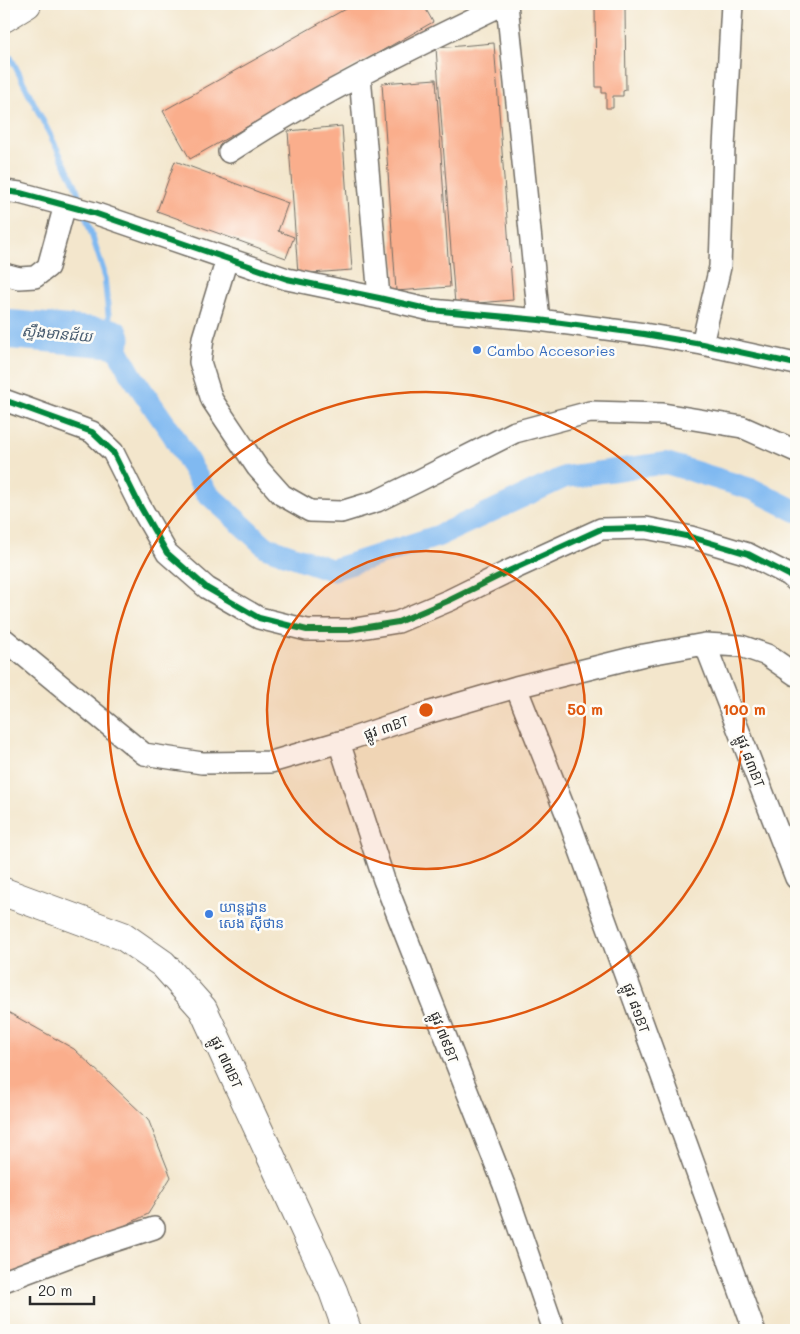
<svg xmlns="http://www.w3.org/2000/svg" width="800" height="1334" font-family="Mali,'Noto Sans Khmer',sans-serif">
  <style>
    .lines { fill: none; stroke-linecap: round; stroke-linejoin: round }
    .stream { stroke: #80b9f1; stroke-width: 6 }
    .canal { stroke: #80b9f1; stroke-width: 22 }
    .river { stroke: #80b9f1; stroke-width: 39 }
    .building { fill: #faae8c }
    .street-casing { stroke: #716c63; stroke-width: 24 }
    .secondary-casing { stroke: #716c63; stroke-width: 30 }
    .primary-casing { stroke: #716c63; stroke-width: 30 }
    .street { stroke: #fff; stroke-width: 21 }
    .secondary { stroke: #fff; stroke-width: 28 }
    .primary { stroke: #fff; stroke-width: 28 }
    .cycleway-casing { stroke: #fdfcf7; stroke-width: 9 }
    .cycleway { stroke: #00873e; stroke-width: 6 }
    .ring { fill: none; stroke: #df570e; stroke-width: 2.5 }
    .shop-dot { fill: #3f7fe0; stroke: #fdfcf7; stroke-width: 2 }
    .labels { text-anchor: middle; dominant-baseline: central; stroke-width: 5; stroke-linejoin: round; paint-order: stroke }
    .shop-label { font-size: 14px; fill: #366cbe; stroke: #fdfcf7; text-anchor: start }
    .street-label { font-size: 14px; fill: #2b2b2b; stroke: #fdfcf7 }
    .water-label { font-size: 15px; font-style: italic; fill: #495d70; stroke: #fdfcf7 }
    .centre { fill: #df570e; stroke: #fdfcf7; stroke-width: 2.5 }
    .ring-label { font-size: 15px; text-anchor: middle; font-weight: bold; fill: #df570e; stroke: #fdfcf7; stroke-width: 5; stroke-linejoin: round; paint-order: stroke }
  </style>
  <rect width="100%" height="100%" fill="#fdfcf7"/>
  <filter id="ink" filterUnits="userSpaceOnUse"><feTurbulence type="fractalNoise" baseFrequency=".02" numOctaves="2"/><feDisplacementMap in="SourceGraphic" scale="10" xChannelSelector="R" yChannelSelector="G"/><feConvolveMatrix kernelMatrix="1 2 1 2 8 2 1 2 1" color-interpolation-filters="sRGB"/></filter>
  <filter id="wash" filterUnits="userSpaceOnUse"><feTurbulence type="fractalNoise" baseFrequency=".0096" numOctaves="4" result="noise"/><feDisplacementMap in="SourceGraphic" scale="20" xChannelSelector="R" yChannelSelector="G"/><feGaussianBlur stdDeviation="1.12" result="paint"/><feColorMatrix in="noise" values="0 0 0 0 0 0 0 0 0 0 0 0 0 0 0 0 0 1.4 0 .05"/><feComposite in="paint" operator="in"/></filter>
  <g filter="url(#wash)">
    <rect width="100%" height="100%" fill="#f3e6cc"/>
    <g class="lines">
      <path class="stream" d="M 11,58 L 75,184 L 82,205
        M 85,214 L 104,272 L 111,338"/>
      <path class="canal" d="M 111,338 L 132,376 L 173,435 L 206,492 L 266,547 L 332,570 L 438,536 L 565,477 L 666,463 L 754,490 L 796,511"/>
      <path class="river" d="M 4,329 L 111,338"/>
    </g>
    <g id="blocks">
      <path class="building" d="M 354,4 L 423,4 L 433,22 L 190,159 L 163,111 Z
        M 595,8 L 625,8 L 626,90 L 623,91 L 623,96 L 613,96 L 613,108 L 606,108 L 606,93 L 602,93 L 602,87 L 596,87 Z
        M 494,43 L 513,300 L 455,305 L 436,48 Z
        M 436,79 L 450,287 L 396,291 L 382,83 Z
        M 342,126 L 352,270 L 298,274 L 288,131 Z
        M 175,161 L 288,203 L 278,231 L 294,237 L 286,258 L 157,211 Z
        M 4,1010 L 74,1049 L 148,1119 L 171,1177 L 148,1214 L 70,1253 L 4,1277 Z"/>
    </g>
  </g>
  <g filter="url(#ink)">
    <use href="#blocks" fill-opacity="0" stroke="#716c63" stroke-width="1"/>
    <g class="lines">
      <g class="street-casing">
        <path id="street" d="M 507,4 L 539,320
          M 360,76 L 379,298
          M 229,152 C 316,95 410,49 504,4
          M 4,191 L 20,193 L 94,213 L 287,279 L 379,298 L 431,310 L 539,320 L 644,334 L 702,344 L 796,364
          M 227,259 L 203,338 L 200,362 L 212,400 L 257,467 L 282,495 L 310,511 L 341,512 L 377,501 L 416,482 L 515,432 L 590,412 L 663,414 L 742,427 L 796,451
          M 4,274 L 19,278 L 35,277 L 48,267 L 65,205
          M 702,344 L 720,267 L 724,147 L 732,4
          M 4,400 L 92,432 L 113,452 L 140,506 L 167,553 L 207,588 L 259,618 L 307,630 L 349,630 L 398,622 L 450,600 L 511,570 L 601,529 L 646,528 L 691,537 L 748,554 L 789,575 L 796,581
          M 4,639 L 144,754 L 202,763 L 271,762 L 350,739 L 427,713 L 516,687 L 644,655 L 705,644 L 741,646 L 767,655 L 796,675
          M 705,644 L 796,878
          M 516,687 L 570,823 L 754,1330
          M 339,742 L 384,880 L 504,1185 L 554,1330
          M 4,1281 L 92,1248 L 154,1228"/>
      </g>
      <g class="secondary-casing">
        <path id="secondary" d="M 4,892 L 123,936 L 163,964 L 203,1009 L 333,1291 L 347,1330"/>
      </g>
      <g class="primary-casing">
        <path id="primary" d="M 4,18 L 27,4"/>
      </g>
      <use href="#street" class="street"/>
      <use href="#secondary" class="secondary"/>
      <use href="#primary" class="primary"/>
      <g class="cycleway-casing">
        <path id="cycleway" d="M 4,191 L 20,193 L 94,213 L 287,279 L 379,298 L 431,310 L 539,320 L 644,334 L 702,344 L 796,364
          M 4,400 L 92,432 L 113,452 L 140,506 L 167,553 L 207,588 L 259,618 L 307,630 L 349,630 L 398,622 L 450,600 L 511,570 L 601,529 L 646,528 L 691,537 L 748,554 L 789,575 L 796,581"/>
      </g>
      <use href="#cycleway" class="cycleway"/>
    </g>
  </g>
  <circle cx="426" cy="710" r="159" fill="#df570e" fill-opacity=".12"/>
  <g class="ring">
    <circle cx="426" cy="710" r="159"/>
    <circle cx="426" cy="710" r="318"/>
  </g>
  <g class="shop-dot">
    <circle cx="477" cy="350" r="5"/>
    <circle cx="209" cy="914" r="5"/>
  </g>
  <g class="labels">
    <g class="shop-label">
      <text x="487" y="350">Cambo Accesories</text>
      <text x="219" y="906">យាន្ដដ្ឋាន<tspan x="219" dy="16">សេង ស៊ីថាន</tspan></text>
    </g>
    <g class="street-label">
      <text transform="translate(386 727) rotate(-19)">ផ្លូវ ៣BT</text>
      <text transform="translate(751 761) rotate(69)">ផ្លូវ ៨៣BT</text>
      <text transform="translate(637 1008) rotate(70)">ផ្លូវ ៨១BT</text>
      <text transform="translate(445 1037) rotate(69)">ផ្លូវ ៧៩BT</text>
      <text transform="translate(227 1062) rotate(65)">ផ្លូវ ៧៧BT</text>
    </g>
    <g class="water-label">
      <text transform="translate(57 333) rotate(5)">ស្ទឹងមានជ័យ</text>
    </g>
  </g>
  <circle cx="426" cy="710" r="8" class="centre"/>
  <g class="ring-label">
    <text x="585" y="715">50 m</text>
    <text x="744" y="715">100 m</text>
  </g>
  <rect width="800" height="1334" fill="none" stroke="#fdfcf7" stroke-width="20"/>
  <path d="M30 1296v8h64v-8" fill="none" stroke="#2b2b2b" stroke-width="2.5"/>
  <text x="38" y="1296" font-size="15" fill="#2b2b2b" stroke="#fdfcf7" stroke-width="4" paint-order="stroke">20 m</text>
</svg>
